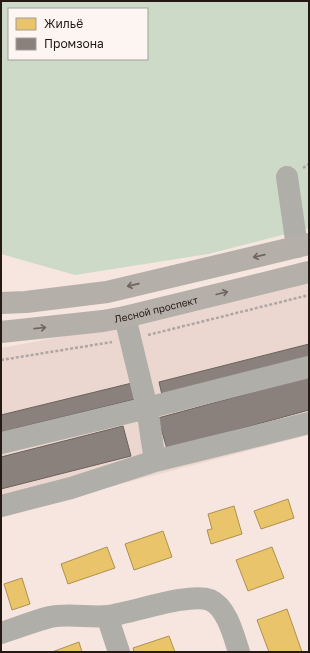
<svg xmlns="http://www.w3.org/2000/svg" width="310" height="653" font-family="'Golos Text',sans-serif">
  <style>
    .industrial { fill: #ecd7d0 }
    .green { fill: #ccdac7; fill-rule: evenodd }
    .homes { fill: #e9c46a; stroke: #ae9150 }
    .industry { fill: #8a817c; stroke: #6c625d }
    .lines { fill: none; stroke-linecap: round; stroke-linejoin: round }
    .path { stroke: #aca7a3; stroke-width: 2.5; stroke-dasharray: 3 2; stroke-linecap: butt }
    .minor { stroke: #b0aea8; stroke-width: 22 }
    .major { stroke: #b5afa9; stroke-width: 22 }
    .oneway { stroke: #6d645e }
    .labels { text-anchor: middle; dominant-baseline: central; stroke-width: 4; stroke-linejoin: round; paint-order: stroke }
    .street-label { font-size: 10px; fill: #251914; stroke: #fcf5f2 }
  </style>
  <rect width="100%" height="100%" fill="#f6e6df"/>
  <path class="industrial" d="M 309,279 L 309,435 L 1,515 L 1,348 L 160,318 Z"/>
  <path class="green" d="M 1,1 L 309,1 L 309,228 L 208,254 L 75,275 L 1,254 ZM 9,9 L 147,9 L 147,59 L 9,59 Z"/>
  <path class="homes" d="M 288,499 L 294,518 L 261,529 L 254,511 Z
    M 234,506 L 242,534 L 211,544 L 207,530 L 212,529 L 208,514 Z
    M 163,531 L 172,557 L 134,570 L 125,544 Z
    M 107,547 L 115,568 L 68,584 L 61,564 Z
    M 272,547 L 284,578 L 248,591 L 236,560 Z
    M 22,578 L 30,604 L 12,610 L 4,584 Z
    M 287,609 L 302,652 L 269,652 L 257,620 Z
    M 169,636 L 175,652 L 134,652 L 133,648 Z
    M 79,642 L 82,652 L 52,652 Z"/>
  <path class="industry" d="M 309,344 L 309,358 L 162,395 L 159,382 Z
    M 309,377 L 309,410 L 167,449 L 158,418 Z
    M 132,383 L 136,399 L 1,432 L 1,415 Z
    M 123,426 L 131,456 L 1,489 L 1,457 Z"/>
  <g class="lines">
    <path class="path" d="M 303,168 L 309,164
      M 148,335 L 309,295
      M 1,360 L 112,342"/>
    <path class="minor" d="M 287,177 L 297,247
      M 125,317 L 147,408 L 155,461
      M 1,443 L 147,408 L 309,367
      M 1,506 L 71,488 L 155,461 L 309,423
      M 107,616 L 119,652
      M 1,633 C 17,628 34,621 50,617 C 68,613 91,618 108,616 C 133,613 189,592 210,600 C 227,607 234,637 239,652"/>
    <g class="major">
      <path d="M 1,303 L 26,302 L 107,292 L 309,244"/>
      <path id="s1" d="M 1,332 L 103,321 L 125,317 L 309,272"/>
    </g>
  </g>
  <defs><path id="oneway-shaft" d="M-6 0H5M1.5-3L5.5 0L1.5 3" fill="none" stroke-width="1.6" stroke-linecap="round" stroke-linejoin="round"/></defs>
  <g class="oneway">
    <use href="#oneway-shaft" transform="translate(259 256) rotate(167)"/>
    <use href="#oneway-shaft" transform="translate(133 285) rotate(167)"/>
    <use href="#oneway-shaft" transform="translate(222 293) rotate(-14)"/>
    <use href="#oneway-shaft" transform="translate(40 328) rotate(-6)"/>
  </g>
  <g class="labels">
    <g class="street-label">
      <text stroke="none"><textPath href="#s1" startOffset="157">Лесной проспект</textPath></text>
    </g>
  </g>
  <rect width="310" height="653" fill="none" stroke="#251914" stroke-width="4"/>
  <rect x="8" y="8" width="140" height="52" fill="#fcf5f2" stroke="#a69d99"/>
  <rect x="16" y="18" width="20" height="12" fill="#e9c46a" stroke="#a69d99"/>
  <text x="44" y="28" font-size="12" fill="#251914">Жильё</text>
  <rect x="16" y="38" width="20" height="12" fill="#8a817c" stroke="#a69d99"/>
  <text x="44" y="48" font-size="12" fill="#251914">Промзона</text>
</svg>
